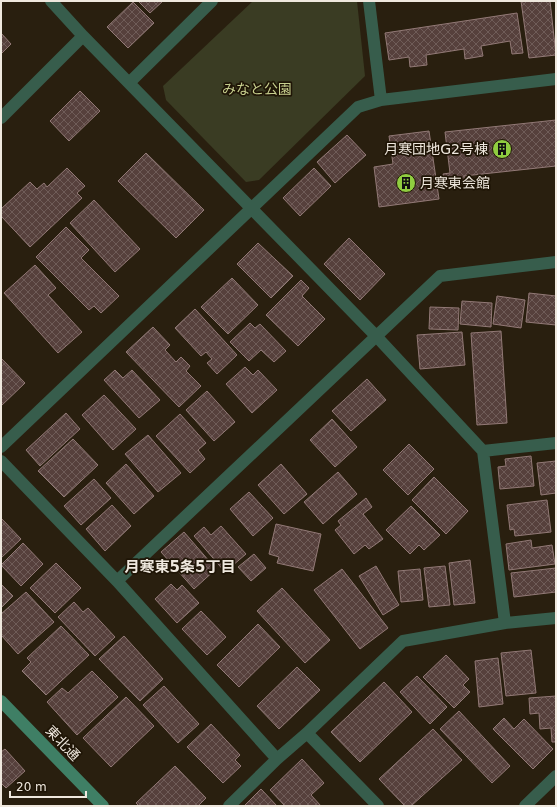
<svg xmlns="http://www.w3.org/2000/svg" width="557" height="807" font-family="'DejaVu Sans','Noto Sans JP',sans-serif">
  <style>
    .green { fill: #3a3c23 }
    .building { fill: url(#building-cross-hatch); stroke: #927976 }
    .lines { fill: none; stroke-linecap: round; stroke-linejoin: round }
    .street { stroke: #375d4c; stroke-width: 12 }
    .secondary { stroke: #3f7f65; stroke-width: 12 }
    .labels { text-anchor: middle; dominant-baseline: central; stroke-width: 3.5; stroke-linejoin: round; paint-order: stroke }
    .park-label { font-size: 14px; fill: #c7cf8e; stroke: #1f1506 }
    .poi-label { font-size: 14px; fill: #efe8de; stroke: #1f1506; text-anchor: end }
    .street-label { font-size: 14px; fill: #efe8de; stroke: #1f1506 }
    .neighbourhood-label { font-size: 15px; font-weight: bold; fill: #efe8de; stroke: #1f1506 }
  </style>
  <defs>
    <pattern id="building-cross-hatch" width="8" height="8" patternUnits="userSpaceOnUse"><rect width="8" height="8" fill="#56403c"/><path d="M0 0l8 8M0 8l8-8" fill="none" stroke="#6f5c58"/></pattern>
  </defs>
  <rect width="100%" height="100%" fill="#291f0f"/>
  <path class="green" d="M 253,1 L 357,1 L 365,76 L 259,180 L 246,182 L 166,100 L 163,86 Z"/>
  <path class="building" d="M 138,1 L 163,1 L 150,13 Z
    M 521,1 L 550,1 L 556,55 L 529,58 Z
    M 133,2 L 154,23 L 128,48 L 107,27 Z
    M 517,13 L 523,53 L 512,54 L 510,41 L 481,46 L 483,56 L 465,59 L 464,49 L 426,55 L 427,65 L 410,67 L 409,57 L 389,60 L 385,33 Z
    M 1,33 L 11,44 L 1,54 Z
    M 80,91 L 100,111 L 69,141 L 50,121 Z
    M 556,120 L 556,166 L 464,176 L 465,183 L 445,186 L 443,174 L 450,173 L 445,132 Z
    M 429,131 L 439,199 L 379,207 L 374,167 L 393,164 L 389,136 Z
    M 347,135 L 366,155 L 335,183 L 317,162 Z
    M 146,153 L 204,210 L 176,238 L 118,181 Z
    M 67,168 L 85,186 L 77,193 L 82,198 L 30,247 L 1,216 L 1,209 L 30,182 L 37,189 L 44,183 L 47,187 Z
    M 314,168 L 331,186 L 300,216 L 283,198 Z
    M 94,200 L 140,249 L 115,272 L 70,223 Z
    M 66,227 L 89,250 L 81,258 L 119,296 L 101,313 L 94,306 L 89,310 L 36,257 Z
    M 349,238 L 385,274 L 360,300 L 324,264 Z
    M 258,243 L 293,276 L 271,298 L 237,264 Z
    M 35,265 L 56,288 L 48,295 L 82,332 L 58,353 L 4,293 Z
    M 232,278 L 258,305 L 228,334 L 201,307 Z
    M 301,280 L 309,288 L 302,296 L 325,319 L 298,346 L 266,315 Z
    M 529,293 L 556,296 L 556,325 L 526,322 Z
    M 497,296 L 525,300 L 521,328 L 493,324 Z
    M 462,301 L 492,303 L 491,327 L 460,324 Z
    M 430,307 L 459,308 L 458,330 L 429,329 Z
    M 195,309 L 237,355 L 217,374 L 207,363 L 212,359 L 206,352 L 201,356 L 175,328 Z
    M 250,323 L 255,328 L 260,324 L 286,351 L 274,362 L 261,350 L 249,361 L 230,342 Z
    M 153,327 L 170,345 L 165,350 L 176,362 L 181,357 L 190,366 L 186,371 L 201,386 L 179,407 L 126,352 Z
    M 501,331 L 507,423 L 477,425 L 471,333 Z
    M 462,332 L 465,365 L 420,369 L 417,335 Z
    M 1,358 L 25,383 L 1,406 Z
    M 245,367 L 253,375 L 258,370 L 277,390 L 252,413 L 226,384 Z
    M 115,370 L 123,378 L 132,370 L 160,400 L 139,418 L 104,380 Z
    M 367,379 L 386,400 L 351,431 L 332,411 Z
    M 207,391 L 235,422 L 214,441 L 186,410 Z
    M 104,395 L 136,429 L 113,450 L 82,415 Z
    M 66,413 L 80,429 L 40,466 L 26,450 Z
    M 180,414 L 206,443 L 198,450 L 205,459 L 190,473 L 156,436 Z
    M 332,419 L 357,447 L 335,467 L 310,440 Z
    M 148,435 L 181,473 L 158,492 L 125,454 Z
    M 73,439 L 98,465 L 64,497 L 38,471 Z
    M 409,444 L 434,469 L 408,495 L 383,470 Z
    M 531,456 L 534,486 L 500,489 L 498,467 L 506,466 L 505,459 Z
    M 556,461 L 556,493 L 541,495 L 537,463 Z
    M 126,464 L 154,496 L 134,514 L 106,483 Z
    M 281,464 L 307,494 L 284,514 L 258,485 Z
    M 338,472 L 357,494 L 323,524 L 304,502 Z
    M 434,477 L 468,511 L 446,534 L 412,500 Z
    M 94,479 L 111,498 L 81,525 L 64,506 Z
    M 249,492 L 273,518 L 253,536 L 230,509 Z
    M 366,498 L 372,507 L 363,514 L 383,539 L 369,549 L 365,545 L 354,554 L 335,530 L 341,525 L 338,521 Z
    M 547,500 L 551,532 L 515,536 L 514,529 L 510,530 L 507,505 Z
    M 112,505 L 131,526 L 105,551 L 86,529 Z
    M 411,506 L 440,535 L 424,550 L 419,545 L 410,554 L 386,530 Z
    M 1,518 L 21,539 L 1,558 Z
    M 276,524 L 321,534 L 313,571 L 277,563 L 279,557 L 269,554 Z
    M 221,526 L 246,554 L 225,572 L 194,536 L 204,527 L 211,535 Z
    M 184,532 L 216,569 L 194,589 L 161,552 Z
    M 531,540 L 532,548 L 552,545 L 555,564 L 509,570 L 506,544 Z
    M 23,543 L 43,564 L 21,586 L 1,565 Z
    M 254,554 L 266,568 L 251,581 L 238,567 Z
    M 470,560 L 475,603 L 454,605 L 449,563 Z
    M 56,563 L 81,588 L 55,613 L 30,588 Z
    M 376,566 L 399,605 L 383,615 L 359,576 Z
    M 445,566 L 450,605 L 429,607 L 424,568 Z
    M 556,568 L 556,592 L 514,597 L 511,573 Z
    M 342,569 L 388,628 L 360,649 L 314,590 Z
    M 420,569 L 423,600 L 401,602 L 398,571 Z
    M 1,584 L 13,596 L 1,608 Z
    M 171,584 L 177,590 L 182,585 L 199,603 L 177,623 L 155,599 Z
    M 282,588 L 330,640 L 305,663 L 257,611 Z
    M 26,592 L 54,622 L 18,654 L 1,635 L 1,614 Z
    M 74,602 L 83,612 L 88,608 L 115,637 L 95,656 L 58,617 Z
    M 201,611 L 226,637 L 207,655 L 182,629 Z
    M 258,624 L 280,647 L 239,687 L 217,665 Z
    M 61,626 L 89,655 L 46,695 L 22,671 L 31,662 L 27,658 Z
    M 124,636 L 163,679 L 140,701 L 99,659 Z
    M 531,650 L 536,693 L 506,696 L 501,653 Z
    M 446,655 L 469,679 L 463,685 L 470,692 L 454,708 L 423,677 Z
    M 498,658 L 503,704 L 479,707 L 475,661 Z
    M 297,667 L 320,690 L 279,729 L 257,706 Z
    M 92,671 L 118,697 L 77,735 L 47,702 L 62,688 L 68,693 Z
    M 417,676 L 447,707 L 430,724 L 400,692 Z
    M 384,682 L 412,712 L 360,762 L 331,732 Z
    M 164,686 L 199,724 L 178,743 L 143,705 Z
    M 556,696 L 556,742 L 552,742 L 551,728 L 540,729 L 539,713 L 530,714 L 529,698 Z
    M 126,697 L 154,726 L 111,767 L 83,738 Z
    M 459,711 L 510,766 L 492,783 L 440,729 Z
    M 504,718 L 514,729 L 524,719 L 553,749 L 533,769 L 493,729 Z
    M 211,724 L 240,755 L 235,760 L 241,766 L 223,783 L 187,747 Z
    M 433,729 L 462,760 L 411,806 L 405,806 L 379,779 Z
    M 5,749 L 25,771 L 6,788 L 1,783 L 1,752 Z
    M 302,759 L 324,783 L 311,795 L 321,806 L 285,806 L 270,790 Z
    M 175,766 L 206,798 L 198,806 L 139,806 L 136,803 Z
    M 261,789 L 277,806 L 244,806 Z"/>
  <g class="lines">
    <path class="street" d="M 51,1 L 83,36 L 377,337 L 483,451 L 505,623
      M 369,1 L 381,100
      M 129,83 L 212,1
      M 1,118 L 83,36
      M 1,447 L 358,107 L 381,100 L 556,79
      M 483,451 L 556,443
      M 1,461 L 117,581 L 277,759
      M 117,581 L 440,276 L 556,262
      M 307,733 L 378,806
      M 229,806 L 277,759 L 307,733 L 403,641 L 505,623 L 556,618
      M 525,806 L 556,776"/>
    <path class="secondary" d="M 1,701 L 103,806"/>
  </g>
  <defs>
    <g id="building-disc" transform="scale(1)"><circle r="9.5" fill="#90cd40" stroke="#1f1506"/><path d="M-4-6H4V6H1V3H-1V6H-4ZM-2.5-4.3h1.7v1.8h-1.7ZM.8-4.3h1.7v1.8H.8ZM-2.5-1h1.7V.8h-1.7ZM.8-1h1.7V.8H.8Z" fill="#111"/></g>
  </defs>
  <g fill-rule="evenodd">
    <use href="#building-disc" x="502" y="149"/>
    <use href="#building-disc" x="406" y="183"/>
  </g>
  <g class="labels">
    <g class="park-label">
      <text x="257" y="89">みなと公園</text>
    </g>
    <g class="poi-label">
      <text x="488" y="149">月寒団地G2号棟</text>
      <text x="420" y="183" text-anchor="start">月寒東会館</text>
    </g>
    <g class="street-label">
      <text transform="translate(63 743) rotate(46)">東北通</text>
    </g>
    <g class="neighbourhood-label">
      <text x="180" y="567">月寒東5条5丁目</text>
    </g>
  </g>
  <rect width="557" height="807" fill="none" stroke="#efe8de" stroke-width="4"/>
  <path d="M10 791v6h76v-6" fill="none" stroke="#efe8de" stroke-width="2"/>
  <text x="16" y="791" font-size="12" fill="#efe8de" stroke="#1f1506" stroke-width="3" paint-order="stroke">20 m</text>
</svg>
